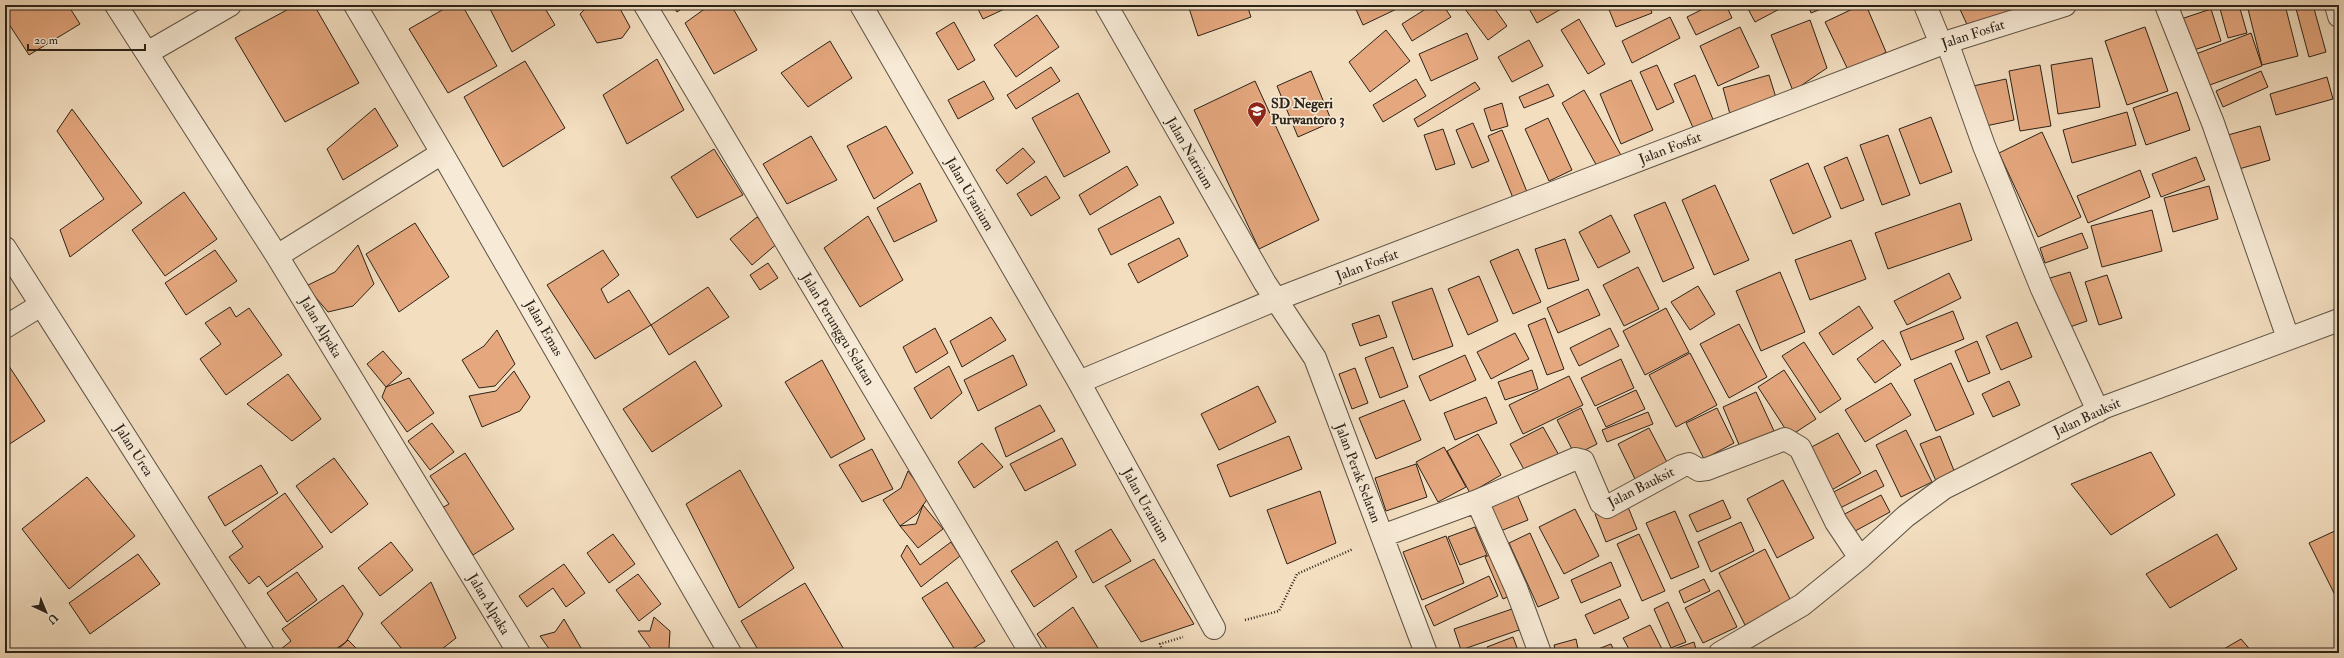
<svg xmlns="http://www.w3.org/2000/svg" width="2344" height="658" font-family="'IM FELL Double Pica',serif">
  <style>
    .building { fill: #e5a77e; stroke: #2b2319 }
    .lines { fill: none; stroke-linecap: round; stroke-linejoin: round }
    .street-casing { stroke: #5d5243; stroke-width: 24 }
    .path { stroke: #2b2319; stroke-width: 2.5; stroke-dasharray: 1 2; stroke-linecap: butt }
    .street { stroke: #f7ead6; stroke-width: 22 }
    .labels { text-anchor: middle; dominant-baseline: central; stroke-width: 3.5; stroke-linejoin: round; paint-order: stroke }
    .street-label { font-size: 14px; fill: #2b2319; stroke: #f7ead6 }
    .poi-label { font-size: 14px; font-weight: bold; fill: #2b2319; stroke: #f7ead6; text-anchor: start }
  </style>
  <rect width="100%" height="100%" fill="#f3dec0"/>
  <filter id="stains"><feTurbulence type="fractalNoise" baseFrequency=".005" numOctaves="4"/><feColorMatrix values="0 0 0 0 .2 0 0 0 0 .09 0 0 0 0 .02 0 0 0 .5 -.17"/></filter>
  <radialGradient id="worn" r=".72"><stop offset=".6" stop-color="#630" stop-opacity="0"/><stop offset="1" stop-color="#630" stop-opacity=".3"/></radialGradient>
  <path class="building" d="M 5,5 L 68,5 L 80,24 L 29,55 L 5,18 Z
    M 296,5 L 314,5 L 359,83 L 285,122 L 235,38 Z
    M 451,5 L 462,5 L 497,66 L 448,93 L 409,29 Z
    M 493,5 L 543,5 L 555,25 L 512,52 L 489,7 Z
    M 589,5 L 618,5 L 630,27 L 622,38 L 597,43 L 580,14 Z
    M 672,5 L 687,5 L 677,12 Z
    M 710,5 L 731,5 L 757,50 L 714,74 L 685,23 Z
    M 976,5 L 1013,5 L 983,19 Z
    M 1188,5 L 1247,5 L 1251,17 L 1198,36 Z
    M 1354,5 L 1405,5 L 1363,25 Z
    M 1432,5 L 1443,5 L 1451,17 L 1412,41 L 1402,24 Z
    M 1462,5 L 1492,5 L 1507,26 L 1488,40 Z
    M 1527,5 L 1568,5 L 1537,23 Z
    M 1614,5 L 1649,5 L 1652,13 L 1616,27 L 1608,7 Z
    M 1711,5 L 1726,5 L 1732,18 L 1696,35 L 1687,17 Z
    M 1746,5 L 1787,5 L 1755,22 Z
    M 1808,5 L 1831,5 L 1811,13 Z
    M 1861,5 L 1866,5 L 1886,52 L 1850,74 L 1825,22 Z
    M 1958,5 L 2025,5 L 1970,31 Z
    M 2219,5 L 2239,5 L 2247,33 L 2228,38 Z
    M 2247,5 L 2285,5 L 2298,56 L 2262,65 Z
    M 2295,5 L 2313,5 L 2326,52 L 2309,57 Z
    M 2211,9 L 2221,41 L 2191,51 L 2181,19 Z
    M 1037,15 L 1059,47 L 1016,77 L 994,45 Z
    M 1670,17 L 1680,38 L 1632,63 L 1622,41 Z
    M 1579,19 L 1605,64 L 1588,74 L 1561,30 Z
    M 1810,20 L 1827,68 L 1793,91 L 1771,35 Z
    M 954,22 L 975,60 L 958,70 L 936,33 Z
    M 1740,27 L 1759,67 L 1718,86 L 1700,46 Z
    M 2145,27 L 2168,91 L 2127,105 L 2105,41 Z
    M 1386,30 L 1410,61 L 1370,92 L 1349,62 Z
    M 1467,33 L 1478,59 L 1431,81 L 1419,54 Z
    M 2251,33 L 2262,66 L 2207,86 L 2196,54 Z
    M 1529,40 L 1543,66 L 1512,82 L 1498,57 Z
    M 830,41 L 852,78 L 808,107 L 781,73 Z
    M 2092,58 L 2100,107 L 2058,114 L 2051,65 Z
    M 657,59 L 684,110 L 627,144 L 603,95 Z
    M 525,61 L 565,128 L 503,167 L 464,97 Z
    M 1657,65 L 1674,102 L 1657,110 L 1640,72 Z
    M 2040,65 L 2051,126 L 2020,131 L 2009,71 Z
    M 1051,67 L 1060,81 L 1016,109 L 1007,95 Z
    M 1311,71 L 1332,122 L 1298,137 L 1277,86 Z
    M 2261,71 L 2268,87 L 2223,107 L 2216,91 Z
    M 1695,75 L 1714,122 L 1694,130 L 1674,84 Z
    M 1769,75 L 1778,104 L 1731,118 L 1723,88 Z
    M 2327,77 L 2333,99 L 2276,115 L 2270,94 Z
    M 1416,79 L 1426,96 L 1383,122 L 1373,105 Z
    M 2006,79 L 2014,120 L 1981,127 L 1973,86 Z
    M 1631,80 L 1653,130 L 1621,144 L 1600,94 Z
    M 984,81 L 994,99 L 958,119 L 948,100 Z
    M 1255,81 L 1319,220 L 1259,249 L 1194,110 Z
    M 1475,82 L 1480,89 L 1418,127 L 1414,119 Z
    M 1548,84 L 1554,96 L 1524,108 L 1519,97 Z
    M 1584,90 L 1622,157 L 1599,170 L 1562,103 Z
    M 2177,92 L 2190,130 L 2146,145 L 2133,108 Z
    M 1078,93 L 1110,152 L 1064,177 L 1032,118 Z
    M 1502,103 L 1508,126 L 1491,131 L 1484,109 Z
    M 375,108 L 398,146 L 343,180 L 327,149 Z
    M 72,109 L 142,203 L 70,257 L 60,230 L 104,199 L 57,131 Z
    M 2127,112 L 2136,145 L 2072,163 L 2063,130 Z
    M 1931,117 L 1952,172 L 1920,184 L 1899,129 Z
    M 1548,118 L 1572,170 L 1549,181 L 1525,129 Z
    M 1473,123 L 1489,161 L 1472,168 L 1456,130 Z
    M 886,126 L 913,173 L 874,199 L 847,146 Z
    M 2260,126 L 2270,160 L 2239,169 L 2228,135 Z
    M 1443,129 L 1455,164 L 1436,170 L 1424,135 Z
    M 1502,130 L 1527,192 L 1513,198 L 1488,136 Z
    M 2042,132 L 2081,217 L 2038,237 L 1999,153 Z
    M 1888,135 L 1910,195 L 1882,205 L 1860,145 Z
    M 811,136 L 837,180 L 787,204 L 763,164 Z
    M 1023,148 L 1035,162 L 1007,184 L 996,170 Z
    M 714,149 L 743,195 L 697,218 L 671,177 Z
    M 1847,157 L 1864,200 L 1841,209 L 1824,167 Z
    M 2196,157 L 2205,180 L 2161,197 L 2152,174 Z
    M 1808,163 L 1831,217 L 1793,234 L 1770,180 Z
    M 1127,166 L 1138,185 L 1090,215 L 1079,195 Z
    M 2140,170 L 2150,197 L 2088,223 L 2077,196 Z
    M 1046,176 L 1060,198 L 1031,216 L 1017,194 Z
    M 920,183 L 937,221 L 894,242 L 877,208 Z
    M 1715,185 L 1749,260 L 1714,275 L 1682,200 Z
    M 2209,186 L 2218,219 L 2173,232 L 2164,198 Z
    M 184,192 L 217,239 L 165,276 L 132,230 Z
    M 1160,196 L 1174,223 L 1111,255 L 1098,229 Z
    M 1665,202 L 1694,268 L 1663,282 L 1634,215 Z
    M 1960,203 L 1972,240 L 1888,269 L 1875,233 Z
    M 2152,210 L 2162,251 L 2102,267 L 2091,226 Z
    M 1611,215 L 1630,252 L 1598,268 L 1579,232 Z
    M 868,216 L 903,280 L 860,307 L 824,248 Z
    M 757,217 L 779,242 L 752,265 L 730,239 Z
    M 415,223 L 449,277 L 399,312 L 366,254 Z
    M 2082,233 L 2088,248 L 2045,263 L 2040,248 Z
    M 1179,238 L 1188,256 L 1138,283 L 1128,264 Z
    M 1565,239 L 1579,280 L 1548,289 L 1535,249 Z
    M 1851,240 L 1866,279 L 1810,300 L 1795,260 Z
    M 358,245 L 374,284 L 353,306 L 328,312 L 306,286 L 335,272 Z
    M 1518,249 L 1541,302 L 1513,314 L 1490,261 Z
    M 215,250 L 237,281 L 186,315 L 165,283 Z
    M 603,250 L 619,275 L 601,289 L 608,303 L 629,290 L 651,325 L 595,359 L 547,285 Z
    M 768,263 L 778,278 L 760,290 L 750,275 Z
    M 1638,267 L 1659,309 L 1624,326 L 1603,285 Z
    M 1780,272 L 1805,332 L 1761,351 L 1736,291 Z
    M 2070,272 L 2087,321 L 2067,328 L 2050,278 Z
    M 1949,273 L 1961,298 L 1907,325 L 1894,301 Z
    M 2107,275 L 2122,318 L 2099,325 L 2085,282 Z
    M 1479,276 L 1498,321 L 1468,335 L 1448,289 Z
    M 1698,286 L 1715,314 L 1690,330 L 1671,302 Z
    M 708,287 L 729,317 L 669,355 L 651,325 Z
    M 1432,288 L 1453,346 L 1413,360 L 1392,302 Z
    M 1588,289 L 1600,315 L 1558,333 L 1547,308 Z
    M 1859,306 L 1873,328 L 1833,355 L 1819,333 Z
    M 230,307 L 236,317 L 249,308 L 282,355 L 226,395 L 200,359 L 221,344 L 205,323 Z
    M 1666,308 L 1689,352 L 1645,375 L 1623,331 Z
    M 1953,311 L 1964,339 L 1911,360 L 1900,332 Z
    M 1379,315 L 1387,337 L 1360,346 L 1352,324 Z
    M 991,317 L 1006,340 L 962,367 L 950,341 Z
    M 1545,318 L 1564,369 L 1547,375 L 1528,325 Z
    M 2017,322 L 2032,357 L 2001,370 L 1986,336 Z
    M 1739,324 L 1767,377 L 1729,398 L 1700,344 Z
    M 935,328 L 948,353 L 916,373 L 903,347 Z
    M 1610,328 L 1619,346 L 1579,366 L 1570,348 Z
    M 497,330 L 515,364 L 495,386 L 479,388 L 462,360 L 484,346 Z
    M 1515,333 L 1529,359 L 1491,379 L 1477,352 Z
    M 1883,340 L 1901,365 L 1875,383 L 1857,359 Z
    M 1977,341 L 1990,373 L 1968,382 L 1955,351 Z
    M 1804,342 L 1841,399 L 1820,413 L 1782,356 Z
    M 1393,347 L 1408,387 L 1380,398 L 1365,358 Z
    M 383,351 L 402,373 L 386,387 L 367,364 Z
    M 1690,353 L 1717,405 L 1676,427 L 1649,375 Z
    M 1013,355 L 1027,385 L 978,411 L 964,380 Z
    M 1465,355 L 1476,380 L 1430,401 L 1419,376 Z
    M 1621,359 L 1634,388 L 1595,406 L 1581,378 Z
    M 5,360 L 45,421 L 5,447 Z
    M 822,360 L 865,439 L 831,458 L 785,382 Z
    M 695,361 L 722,406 L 652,452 L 623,409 Z
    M 1951,363 L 1974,414 L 1936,431 L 1914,380 Z
    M 949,366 L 962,393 L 931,419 L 914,388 Z
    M 1355,368 L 1368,403 L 1352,409 L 1339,374 Z
    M 1532,370 L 1538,389 L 1505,400 L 1498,382 Z
    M 1784,370 L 1816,419 L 1790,436 L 1758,387 Z
    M 514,371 L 530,397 L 520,411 L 482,427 L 469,396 L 496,391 Z
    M 288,374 L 321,419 L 292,441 L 247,404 Z
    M 1569,376 L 1583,405 L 1523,434 L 1509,405 Z
    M 409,378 L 434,413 L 407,432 L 382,397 L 386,387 Z
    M 2009,381 L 2020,405 L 1993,417 L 1982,394 Z
    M 1891,383 L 1911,415 L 1865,442 L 1845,410 Z
    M 1258,386 L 1276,422 L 1219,450 L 1201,414 Z
    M 1636,390 L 1645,409 L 1606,427 L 1597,408 Z
    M 1756,392 L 1774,431 L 1740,447 L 1723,407 Z
    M 1486,397 L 1497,423 L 1455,440 L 1444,413 Z
    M 1404,400 L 1421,440 L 1376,459 L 1359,418 Z
    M 1040,405 L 1055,431 L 1006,457 L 995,428 Z
    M 1581,408 L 1597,444 L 1575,455 L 1557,420 Z
    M 1717,408 L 1734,443 L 1704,459 L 1686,423 Z
    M 1648,412 L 1653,424 L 1607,442 L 1602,430 Z
    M 432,423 L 454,452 L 430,470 L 408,441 Z
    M 1543,427 L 1560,457 L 1527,475 L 1510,444 Z
    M 1649,428 L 1669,466 L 1637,483 L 1618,444 Z
    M 1906,430 L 1932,482 L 1901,497 L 1876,445 Z
    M 1838,433 L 1861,473 L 1830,491 L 1806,450 Z
    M 1478,434 L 1501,475 L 1470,493 L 1447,451 Z
    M 1289,436 L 1302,469 L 1230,497 L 1217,465 Z
    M 1940,436 L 1955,473 L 1936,481 L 1920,444 Z
    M 1062,438 L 1076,465 L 1025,491 L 1010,464 Z
    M 982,443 L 1003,467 L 974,488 L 958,462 Z
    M 1444,447 L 1466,487 L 1438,502 L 1416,462 Z
    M 872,449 L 893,489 L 862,502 L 839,465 Z
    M 2151,452 L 2175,495 L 2111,535 L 2071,484 Z
    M 465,453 L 514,529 L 473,555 L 460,534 L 455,536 L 438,510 L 449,504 L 430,476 Z
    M 334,458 L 368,504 L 331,533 L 296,486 Z
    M 1416,464 L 1427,497 L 1386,511 L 1375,478 Z
    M 261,465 L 278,493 L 225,526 L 208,497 Z
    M 740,470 L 794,568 L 739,608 L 686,504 Z
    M 1876,470 L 1884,486 L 1834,511 L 1826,496 Z
    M 908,471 L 928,498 L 917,514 L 900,526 L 883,500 L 901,488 Z
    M 87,477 L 135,536 L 69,589 L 22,529 Z
    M 1783,480 L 1814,538 L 1777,558 L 1747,499 Z
    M 1320,491 L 1336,543 L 1287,564 L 1267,510 Z
    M 285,493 L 323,547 L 267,587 L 259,576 L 249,584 L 229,557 L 243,547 L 232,531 Z
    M 1517,494 L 1528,520 L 1498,532 L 1488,505 Z
    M 1881,495 L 1890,512 L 1846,536 L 1837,518 Z
    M 1723,500 L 1731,518 L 1697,532 L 1689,515 Z
    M 1626,502 L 1637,529 L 1606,542 L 1595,514 Z
    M 923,505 L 943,529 L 918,548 L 900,526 L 916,524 Z
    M 1575,509 L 1599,556 L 1564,574 L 1539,527 Z
    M 1675,511 L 1699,567 L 1671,579 L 1646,523 Z
    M 1741,522 L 1754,551 L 1711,572 L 1698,542 Z
    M 1475,527 L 1487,555 L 1460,565 L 1448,537 Z
    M 1111,529 L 1131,561 L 1093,583 L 1075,551 Z
    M 2339,529 L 2339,603 L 2309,543 Z
    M 1530,533 L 1559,598 L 1538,607 L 1509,543 Z
    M 613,534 L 635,564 L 609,583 L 587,553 Z
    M 1639,534 L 1665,591 L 1642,601 L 1617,544 Z
    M 2217,534 L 2237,569 L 2170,608 L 2146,574 Z
    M 1446,536 L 1464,583 L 1422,600 L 1403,552 Z
    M 1057,541 L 1077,577 L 1034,607 L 1011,571 Z
    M 391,542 L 413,570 L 380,596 L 358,568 Z
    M 951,542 L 960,556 L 921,587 L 901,556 L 907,545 L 920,565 Z
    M 1765,549 L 1791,601 L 1745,625 L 1719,573 Z
    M 1498,551 L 1516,593 L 1503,599 L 1485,557 Z
    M 138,554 L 160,584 L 90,634 L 69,603 Z
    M 1154,559 L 1194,624 L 1141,642 L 1105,586 Z
    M 1611,562 L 1621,586 L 1581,603 L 1571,580 Z
    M 564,564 L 585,593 L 566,607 L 553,588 L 527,607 L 519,596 Z
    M 297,572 L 317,600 L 287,622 L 267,593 Z
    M 638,574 L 661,604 L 639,621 L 616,590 Z
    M 1489,576 L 1498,596 L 1434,626 L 1425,606 Z
    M 1704,579 L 1710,591 L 1684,603 L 1679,591 Z
    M 431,582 L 456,638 L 437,653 L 405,653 L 381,623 Z
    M 947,582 L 985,641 L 966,653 L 957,653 L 922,598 Z
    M 805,583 L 846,653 L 760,653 L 741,621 Z
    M 343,585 L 363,614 L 346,642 L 330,653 L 284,653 L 281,649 L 291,641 L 282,629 Z
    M 1719,590 L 1737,627 L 1703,643 L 1685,608 Z
    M 1620,599 L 1629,618 L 1594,634 L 1585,615 Z
    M 1668,602 L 1686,642 L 1671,648 L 1654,609 Z
    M 1073,607 L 1101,653 L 1050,653 L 1037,634 Z
    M 1512,609 L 1519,630 L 1461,650 L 1454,629 Z
    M 654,617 L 670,631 L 669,648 L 663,653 L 654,653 L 638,631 L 650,631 Z
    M 564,619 L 581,648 L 579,653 L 552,653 L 540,636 L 555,632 Z
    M 1650,625 L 1664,653 L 1631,653 L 1623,638 Z
    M 1513,637 L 1519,653 L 1489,653 L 1487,647 Z
    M 1576,639 L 1579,653 L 1556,653 L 1554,645 Z
    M 2241,639 L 2253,653 L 2217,653 Z
    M 348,640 L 361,653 L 334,653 Z
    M 1694,642 L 1697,653 L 1668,653 L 1668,651 Z
    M 1611,644 L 1615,653 L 1588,653 Z"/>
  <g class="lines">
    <g class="street-casing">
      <path id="street" d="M 116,5 L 277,256 L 519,653
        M 355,5 L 442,153 L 730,653
        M 645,5 L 1031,653
        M 861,5 L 1079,382 L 1214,628
        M 1106,5 L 1265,283 L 1315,358 L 1426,653
        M 1925,5 L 1941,44
        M 2166,5 L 2213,123 L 2288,338
        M 2336,5 L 2339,16
        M 1947,42 L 1984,146 L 2042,289 L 2098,411
        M 147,53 L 230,5
        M 5,248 L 263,653
        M 277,256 L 442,153
        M 5,327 L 41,305
        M 1079,382 L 1277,299 L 1941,44 L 2065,5
        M 1382,536 L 1477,501
        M 1540,653 L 1516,588 L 1477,501 L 1575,459 L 1583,461 L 1601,503 L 1607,507 L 1682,466 L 1689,464 L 1699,470 L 1707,469 L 1785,439 L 1800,448 L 1836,522 L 1860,558
        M 1720,653 L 1802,605 L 1860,558 L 1906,516 L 1944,488 L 2105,407 L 2339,320"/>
    </g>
    <path class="path" d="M 1245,620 L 1279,611 L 1297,574 L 1353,549
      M 1163,653 L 1160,644 L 1183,637"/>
    <use href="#street" class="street"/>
  </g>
  <defs>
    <g id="school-pin" transform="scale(1)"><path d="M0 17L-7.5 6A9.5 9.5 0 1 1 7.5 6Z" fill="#8f2418" stroke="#f7ead6"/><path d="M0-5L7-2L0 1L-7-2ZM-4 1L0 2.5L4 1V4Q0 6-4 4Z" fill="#fff"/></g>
  </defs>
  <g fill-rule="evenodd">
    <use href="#school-pin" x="1257" y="111"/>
  </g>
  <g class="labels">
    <g class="street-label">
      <text transform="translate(1973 34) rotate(-18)">Jalan Fosfat</text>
      <text transform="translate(1670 148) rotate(-21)">Jalan Fosfat</text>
      <text transform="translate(1190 153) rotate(60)">Jalan Natrium</text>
      <text transform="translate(970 194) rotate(60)">Jalan Uranium</text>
      <text transform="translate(1367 265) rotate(-21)">Jalan Fosfat</text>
      <text transform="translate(321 327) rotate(59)">Jalan Alpaka</text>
      <text transform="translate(544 328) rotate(60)">Jalan Emas</text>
      <text transform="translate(838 329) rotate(59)">Jalan Perunggu Selatan</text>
      <text transform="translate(2087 417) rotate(-25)">Jalan Bauksit</text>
      <text transform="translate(134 450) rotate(57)">Jalan Urea</text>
      <text transform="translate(1358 473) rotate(69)">Jalan Perak Selatan</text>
      <text transform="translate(1641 487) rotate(-27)">Jalan Bauksit</text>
      <text transform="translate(1146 505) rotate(61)">Jalan Uranium</text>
      <text transform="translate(489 604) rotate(59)">Jalan Alpaka</text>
    </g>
    <g class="poi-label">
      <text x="1271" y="103">SD Negeri<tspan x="1271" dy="16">Purwantoro 3</tspan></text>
    </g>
  </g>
  <rect width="2344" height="658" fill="none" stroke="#f3dec0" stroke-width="20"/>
  <rect x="6" y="6" width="2332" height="646" fill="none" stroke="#2b2319" stroke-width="2"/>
  <rect x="10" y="10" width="2324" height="638" fill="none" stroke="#2b2319"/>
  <g transform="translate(46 612) rotate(136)" stroke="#f7ead6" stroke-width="3" paint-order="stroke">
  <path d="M0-3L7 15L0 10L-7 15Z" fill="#2b2319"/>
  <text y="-6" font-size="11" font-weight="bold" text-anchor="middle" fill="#2b2319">U</text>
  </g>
  <path d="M28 44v6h117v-6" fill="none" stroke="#2b2319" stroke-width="2"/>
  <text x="34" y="44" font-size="12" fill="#2b2319" stroke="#f7ead6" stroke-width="3" paint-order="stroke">20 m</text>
  <rect width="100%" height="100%" filter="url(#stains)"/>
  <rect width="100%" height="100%" fill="url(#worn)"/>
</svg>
